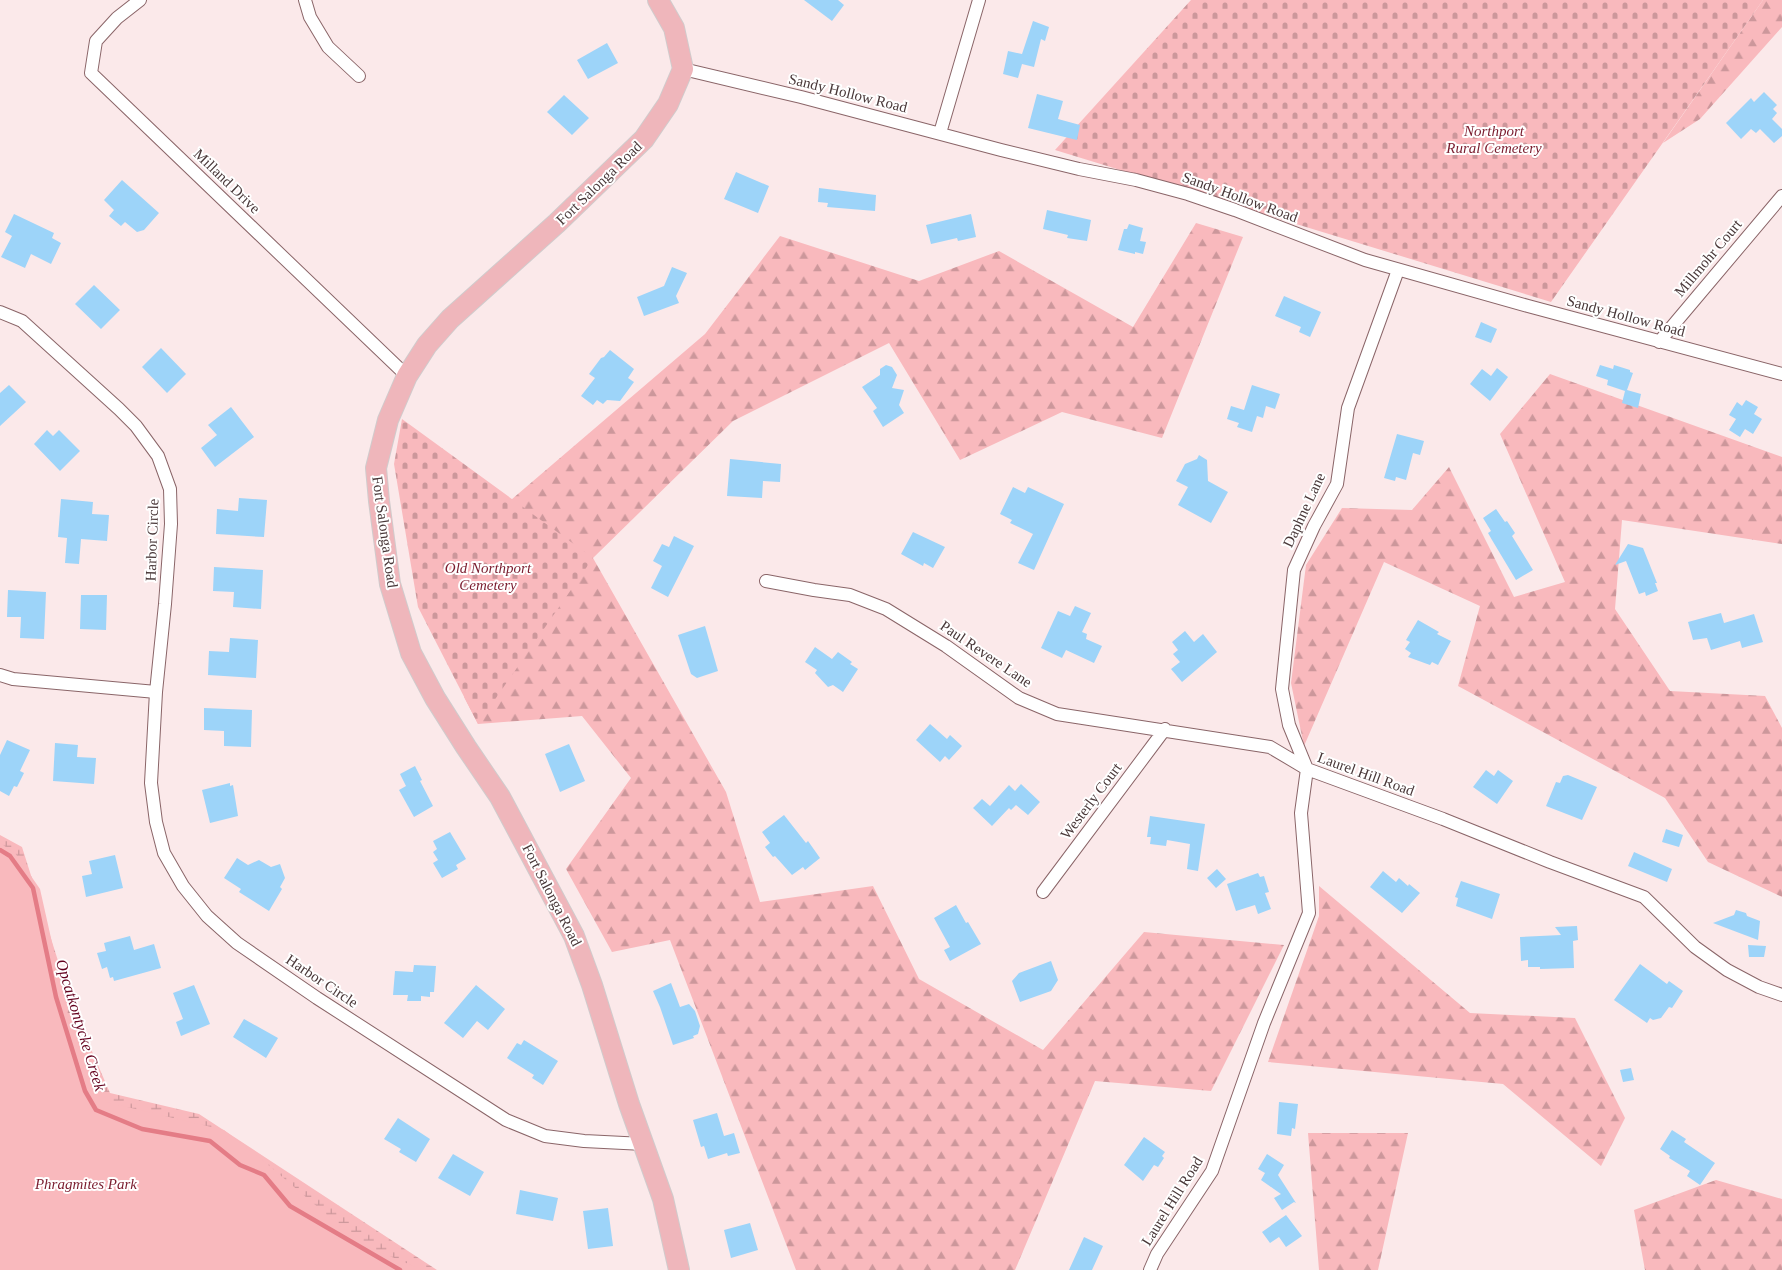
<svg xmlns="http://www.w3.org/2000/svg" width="1782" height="1270" font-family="Georgia,serif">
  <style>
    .forest { fill: url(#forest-firs) }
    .wetland { fill: url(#wetland-marsh) }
    .cemetery { fill: url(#cemetery-stones) }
    .park { fill: #f9b9bd }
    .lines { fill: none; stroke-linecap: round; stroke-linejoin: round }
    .stream { stroke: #e47c86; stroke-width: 4.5 }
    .building { fill: #9dd4f9 }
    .street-casing { stroke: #8a6568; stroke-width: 14 }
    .primary-casing { stroke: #d0cbcc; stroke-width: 22 }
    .street { stroke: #fff; stroke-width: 12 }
    .primary { stroke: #efb6bb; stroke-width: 20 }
    .labels { text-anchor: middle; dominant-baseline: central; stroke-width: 4; stroke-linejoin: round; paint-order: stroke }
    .street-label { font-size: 15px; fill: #493839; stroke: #fff }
    .park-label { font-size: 15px; font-style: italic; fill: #7a1c2e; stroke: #fff }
    .water-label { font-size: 16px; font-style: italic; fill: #63001d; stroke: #fff }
  </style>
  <defs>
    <pattern id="forest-firs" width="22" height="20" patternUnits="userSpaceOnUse" patternTransform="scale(1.25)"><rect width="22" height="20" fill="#f9b9bd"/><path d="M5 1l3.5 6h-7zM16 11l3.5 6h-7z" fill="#cc979b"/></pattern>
    <pattern id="wetland-marsh" width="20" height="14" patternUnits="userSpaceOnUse" patternTransform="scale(1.25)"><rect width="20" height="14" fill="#f9b9bd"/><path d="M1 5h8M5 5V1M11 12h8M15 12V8" fill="none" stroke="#cc979b"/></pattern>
    <pattern id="cemetery-stones" width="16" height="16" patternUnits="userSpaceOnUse" patternTransform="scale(1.25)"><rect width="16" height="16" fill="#f9b9bd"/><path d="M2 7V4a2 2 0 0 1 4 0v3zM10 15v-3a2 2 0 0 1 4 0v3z" fill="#cc979b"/></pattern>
  </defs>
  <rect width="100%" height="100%" fill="#fbe9ea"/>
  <path class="forest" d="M 1763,0 L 1782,0 L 1782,27 L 1700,119 L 1663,143 Z
    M 1196,223 L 1243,237 L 1162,438 L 1062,412 L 960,460 L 889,343 L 733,421 L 593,558 L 726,792 L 760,902 L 873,886 L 919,979 L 1043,1050 L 1144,932 L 1284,945 L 1211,1091 L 1095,1081 L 1015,1270 L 796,1270 L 670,940 L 612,952 L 566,869 L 631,778 L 582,716 L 478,724 L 464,697 L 505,505 L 705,334 L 780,236 L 919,281 L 999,251 L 1133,327 Z
    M 1550,374 L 1782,457 L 1782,544 L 1622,520 L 1615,609 L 1670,691 L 1765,696 L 1782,728 L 1782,897 L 1708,862 L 1665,798 L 1458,686 L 1480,606 L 1384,562 L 1304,746 L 1291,683 L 1306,565 L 1342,508 L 1412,510 L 1449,467 L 1514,597 L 1565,582 L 1500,434 Z
    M 1319,886 L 1470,1013 L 1575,1018 L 1625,1118 L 1601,1166 L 1503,1084 L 1268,1062 L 1319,916 Z
    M 1308,1133 L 1408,1133 L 1378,1270 L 1319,1270 Z
    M 1716,1180 L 1782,1199 L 1782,1270 L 1645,1270 L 1634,1210 Z"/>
  <path class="wetland" d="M 0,835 L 22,847 L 72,1005 L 110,1093 L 199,1114 L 437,1270 L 389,1270 L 82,1120 L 0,896 Z"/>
  <path class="cemetery" d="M 1191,0 L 1763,0 L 1551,302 L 1055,150 Z
    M 402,419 L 593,558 L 478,724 L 418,607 L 394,464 Z"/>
  <path class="park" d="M 0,843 L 15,853 L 40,889 L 68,1014 L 85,1029 L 106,1102 L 224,1130 L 266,1163 L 361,1244 L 423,1270 L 0,1270 Z"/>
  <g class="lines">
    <path class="stream" d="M 0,850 L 10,856 L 33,888 L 56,997 L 85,1091 L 96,1110 L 142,1129 L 210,1141 L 240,1165 L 264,1175 L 290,1206 L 400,1270"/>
  </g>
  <path class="building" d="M 804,0 L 838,0 L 844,5 L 832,21 Z
    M 1033,21 L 1049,27 L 1045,41 L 1041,39 L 1034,67 L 1022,64 L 1018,78 L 1003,74 L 1008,51 L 1022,54 Z
    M 607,43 L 618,63 L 588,79 L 577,60 Z
    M 1764,92 L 1777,105 L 1773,109 L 1777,113 L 1772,119 L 1782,129 L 1782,136 L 1774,143 L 1760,129 L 1756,133 L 1751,129 L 1741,139 L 1726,123 L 1751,98 L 1754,102 Z
    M 1037,94 L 1063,101 L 1058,119 L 1080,125 L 1077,140 L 1028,128 Z
    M 564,95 L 589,118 L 572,135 L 547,112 Z
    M 736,172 L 769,186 L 758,213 L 724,199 Z
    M 122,180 L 159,213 L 144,230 L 137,232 L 125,222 L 121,226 L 109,216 L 114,210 L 104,200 Z
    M 819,188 L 876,195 L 875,211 L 827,207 L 828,203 L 818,202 Z
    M 1047,210 L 1091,220 L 1087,241 L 1067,238 L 1068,235 L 1043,229 Z
    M 14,214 L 54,233 L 52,238 L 61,243 L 51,264 L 31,254 L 25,268 L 1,257 L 12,236 L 5,232 Z
    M 971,214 L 976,237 L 958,241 L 957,238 L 931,244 L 926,225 Z
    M 1129,224 L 1143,228 L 1140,241 L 1146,242 L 1143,254 L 1135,252 L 1135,254 L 1118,250 L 1124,229 L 1127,229 Z
    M 672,267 L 687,273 L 676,296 L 679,303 L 644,316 L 637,297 L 664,286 Z
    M 94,285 L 120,310 L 101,329 L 75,304 Z
    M 1284,296 L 1321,312 L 1310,337 L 1299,332 L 1301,327 L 1275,316 Z
    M 1481,322 L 1497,329 L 1491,343 L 1475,337 Z
    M 161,348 L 186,374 L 167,393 L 142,367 Z
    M 610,350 L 634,369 L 628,378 L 634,382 L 620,401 L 607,400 L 603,404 L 597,400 L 593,405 L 581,396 L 595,378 L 589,374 L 601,358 L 604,357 Z
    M 886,365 L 892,367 L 897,375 L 892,388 L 904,390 L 899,405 L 904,413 L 883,427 L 873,411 L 877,408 L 862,387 L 880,375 L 880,369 Z
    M 1600,365 L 1613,369 L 1614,365 L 1630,370 L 1630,372 L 1633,373 L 1627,390 L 1641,394 L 1638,408 L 1622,403 L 1625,391 L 1607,385 L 1608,380 L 1596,376 Z
    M 1497,368 L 1508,377 L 1490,401 L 1470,384 L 1482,369 L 1491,376 Z
    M 9,385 L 26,402 L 0,426 L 0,393 Z
    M 1252,385 L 1280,394 L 1275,409 L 1266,406 L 1263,418 L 1257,416 L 1252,432 L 1237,427 L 1239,423 L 1227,419 L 1231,406 L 1244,410 Z
    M 1746,400 L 1758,407 L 1754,414 L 1762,419 L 1753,434 L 1745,429 L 1740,437 L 1729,430 L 1736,419 L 1729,415 L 1737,402 L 1742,406 Z
    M 231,407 L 254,437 L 215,467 L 201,448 L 217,435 L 208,425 Z
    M 47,430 L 53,436 L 59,430 L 80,451 L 60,471 L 34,444 Z
    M 1397,434 L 1424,441 L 1420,455 L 1413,453 L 1406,480 L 1396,477 L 1395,481 L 1384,478 Z
    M 1199,455 L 1207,460 L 1208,481 L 1228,492 L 1211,523 L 1178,505 L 1188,487 L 1176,481 L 1185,464 L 1197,459 Z
    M 730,459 L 781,464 L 780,482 L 763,481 L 762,498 L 727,496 Z
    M 1013,487 L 1025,493 L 1028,487 L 1064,504 L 1034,570 L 1018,563 L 1033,534 L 1010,523 L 1012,520 L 1000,514 Z
    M 239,498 L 267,500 L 264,537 L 216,534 L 217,509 L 238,511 Z
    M 61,499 L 93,502 L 92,514 L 109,515 L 107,541 L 81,539 L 79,564 L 65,563 L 67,538 L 58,537 Z
    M 1496,509 L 1505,522 L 1507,521 L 1515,533 L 1512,536 L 1533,570 L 1516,580 L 1492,540 L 1488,533 L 1491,531 L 1483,518 Z
    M 913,532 L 945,547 L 933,568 L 924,563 L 923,566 L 901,554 Z
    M 674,536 L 694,546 L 668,597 L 651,588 L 662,566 L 653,561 L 662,544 L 669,547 Z
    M 1628,544 L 1643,548 L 1657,583 L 1655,583 L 1658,591 L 1646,596 L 1645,592 L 1639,594 L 1626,561 L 1615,565 Z
    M 214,567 L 263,570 L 261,609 L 233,607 L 234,592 L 213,591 Z
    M 8,590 L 46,592 L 44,639 L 20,638 L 21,617 L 7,617 Z
    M 81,595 L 107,595 L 106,630 L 80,629 Z
    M 1075,606 L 1091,613 L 1082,632 L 1087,634 L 1086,639 L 1102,646 L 1094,663 L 1066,650 L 1062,658 L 1041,648 L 1058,611 L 1070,616 Z
    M 1721,613 L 1724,623 L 1754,614 L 1763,642 L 1742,648 L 1740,641 L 1711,650 L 1707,638 L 1693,640 L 1688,622 Z
    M 1418,620 L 1439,632 L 1437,634 L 1451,641 L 1438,665 L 1432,662 L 1430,665 L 1408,657 L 1411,653 L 1405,649 L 1410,642 L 1406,640 Z
    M 705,626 L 718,671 L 697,678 L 691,674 L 678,635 Z
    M 1185,631 L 1194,642 L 1203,634 L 1217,652 L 1182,682 L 1171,669 L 1180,662 L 1173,654 L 1178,650 L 1172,642 Z
    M 230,638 L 258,640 L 256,678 L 208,675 L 209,651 L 229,652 Z
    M 815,647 L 832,659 L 838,652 L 852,662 L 850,664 L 858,669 L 843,692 L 833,685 L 828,687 L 815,673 L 817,670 L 805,662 Z
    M 204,708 L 252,710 L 251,747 L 224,746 L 224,731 L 204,730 Z
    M 930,724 L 947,739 L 950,735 L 962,746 L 949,760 L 945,756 L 940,762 L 916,740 Z
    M 7,740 L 30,750 L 20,771 L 24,773 L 17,787 L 14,786 L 9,796 L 0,791 L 0,755 Z
    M 55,743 L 78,745 L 77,757 L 96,758 L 94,784 L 53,781 Z
    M 569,744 L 585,781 L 560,792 L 545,754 Z
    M 415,766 L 422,780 L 420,781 L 433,806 L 414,817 L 399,790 L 406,786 L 400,774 Z
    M 1486,770 L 1494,776 L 1498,770 L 1513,781 L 1497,804 L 1473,787 Z
    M 1568,775 L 1597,787 L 1582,820 L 1546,806 L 1556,782 L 1560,783 L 1563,776 Z
    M 230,783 L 230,786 L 233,785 L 238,816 L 210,823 L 202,790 Z
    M 1021,784 L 1040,802 L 1028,815 L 1016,805 L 1011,810 L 1009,808 L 992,826 L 973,808 L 982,799 L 990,806 L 1009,785 L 1015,791 Z
    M 784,815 L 806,843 L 808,841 L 820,858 L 805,870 L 803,867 L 792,875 L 775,856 L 773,857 L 765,847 L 770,843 L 762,832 Z
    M 1150,816 L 1205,824 L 1198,871 L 1187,869 L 1190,844 L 1167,840 L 1166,846 L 1150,844 L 1151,837 L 1147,837 Z
    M 1666,829 L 1683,835 L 1679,847 L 1662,842 Z
    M 450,832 L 466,859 L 456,865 L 458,869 L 442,878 L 433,863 L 438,860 L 433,852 L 437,849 L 433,841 Z
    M 1634,852 L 1672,869 L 1667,882 L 1628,866 Z
    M 115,855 L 123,888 L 86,897 L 82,876 L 92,874 L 89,861 Z
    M 237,858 L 248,865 L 259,860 L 271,867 L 280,864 L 285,878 L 280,887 L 282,889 L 269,911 L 239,892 L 241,889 L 224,878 Z
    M 1217,869 L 1226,879 L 1216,888 L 1207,878 Z
    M 1383,871 L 1396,882 L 1399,878 L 1408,886 L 1409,884 L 1420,893 L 1402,913 L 1370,887 Z
    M 1258,873 L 1260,877 L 1264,876 L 1269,892 L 1265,893 L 1271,909 L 1258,914 L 1255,905 L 1236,911 L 1227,884 Z
    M 1461,881 L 1500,894 L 1492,919 L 1456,906 L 1458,898 L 1455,897 Z
    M 956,905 L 966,923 L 968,922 L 981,944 L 950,961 L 944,950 L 950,947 L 934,918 Z
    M 1736,910 L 1746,913 L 1747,916 L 1760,921 L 1758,940 L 1713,923 L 1734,915 Z
    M 1577,926 L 1578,940 L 1573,941 L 1574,968 L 1540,969 L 1540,967 L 1528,967 L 1528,960 L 1521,961 L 1520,937 L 1561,935 L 1555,927 Z
    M 130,936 L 134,950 L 154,944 L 161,968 L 114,981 L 113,977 L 110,978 L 107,967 L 102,969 L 97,953 L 106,951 L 104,943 Z
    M 1748,945 L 1766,946 L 1764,957 L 1749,957 Z
    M 1051,961 L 1058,980 L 1051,991 L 1020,1002 L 1012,981 L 1019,973 Z
    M 1640,964 L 1667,984 L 1669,981 L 1683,991 L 1672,1008 L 1669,1007 L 1661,1018 L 1653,1020 L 1650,1018 L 1647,1023 L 1614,1000 Z
    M 414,965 L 436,966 L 434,992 L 430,992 L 430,997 L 421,996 L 421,1001 L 407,1001 L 408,995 L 393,995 L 395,971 L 413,972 Z
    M 671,983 L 680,1007 L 689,1004 L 695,1011 L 700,1026 L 698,1034 L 693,1036 L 694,1038 L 673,1045 L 660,1007 L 653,991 Z
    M 194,985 L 210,1024 L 181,1036 L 176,1022 L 183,1019 L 173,993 Z
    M 476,985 L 505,1009 L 488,1030 L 477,1021 L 463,1038 L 444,1023 Z
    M 244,1019 L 278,1038 L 266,1058 L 233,1037 Z
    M 524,1040 L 558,1061 L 543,1085 L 532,1078 L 534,1075 L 507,1058 L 517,1043 L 521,1045 Z
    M 1631,1068 L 1634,1080 L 1623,1082 L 1620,1070 Z
    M 1279,1102 L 1298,1104 L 1295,1129 L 1292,1128 L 1291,1136 L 1277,1134 Z
    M 717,1113 L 724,1136 L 734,1133 L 740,1153 L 728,1156 L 727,1153 L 708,1159 L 704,1146 L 701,1147 L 693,1120 Z
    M 398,1118 L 430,1139 L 416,1162 L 399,1152 L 401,1149 L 384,1139 Z
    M 1672,1130 L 1686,1139 L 1684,1142 L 1715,1163 L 1700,1185 L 1687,1176 L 1690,1171 L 1669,1158 L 1670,1156 L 1660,1149 Z
    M 1144,1137 L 1165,1152 L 1162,1156 L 1164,1158 L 1158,1167 L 1154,1165 L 1143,1181 L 1124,1165 Z
    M 453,1154 L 484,1172 L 470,1196 L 438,1178 Z
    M 1267,1154 L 1284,1165 L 1278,1175 L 1296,1203 L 1294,1202 L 1282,1210 L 1274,1198 L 1281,1194 L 1261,1180 L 1265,1173 L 1258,1169 Z
    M 520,1190 L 558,1198 L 553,1221 L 516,1214 Z
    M 608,1208 L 613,1246 L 588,1249 L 583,1211 Z
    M 1286,1215 L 1302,1236 L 1286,1247 L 1279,1237 L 1270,1243 L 1262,1232 Z
    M 750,1223 L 758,1250 L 731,1258 L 724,1230 Z
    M 1084,1237 L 1103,1246 L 1092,1270 L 1069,1270 Z"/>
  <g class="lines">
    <g class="street-casing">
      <path id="street" d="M 140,0 L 117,18 L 96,41 L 91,73 L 407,376
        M 305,0 L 310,17 L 328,47 L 359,76
        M 683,69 L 801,97 L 1001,150 L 1079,169 L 1136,180 L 1188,194 L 1235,210 L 1365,260 L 1528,306 L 1782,374
        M 940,133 L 979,0
        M 0,312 L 22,321 L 119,409 L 136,426 L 158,456 L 170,489 L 171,524 L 165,604 L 156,692 L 13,679 L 0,675
        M 1659,342 L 1782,196
        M 766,581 L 814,590 L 850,595 L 886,609 L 946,646 L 1019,698 L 1057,714 L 1270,747 L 1307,769 L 1443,819 L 1550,862 L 1644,897 L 1695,947 L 1727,970 L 1759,987 L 1782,995
        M 156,692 L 151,783 L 156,822 L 164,853 L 183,886 L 207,916 L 237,943 L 317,998 L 506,1120 L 545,1136 L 584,1141 L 644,1144
        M 1043,892 L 1165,729
        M 1150,1270 L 1157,1254 L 1212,1171 L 1264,1023 L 1309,913 L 1301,813 L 1307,769 L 1289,725 L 1282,689 L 1294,570 L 1314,526 L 1337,484 L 1348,408 L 1398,270"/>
    </g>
    <g class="primary-casing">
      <path id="primary" d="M 658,0 L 674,28 L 683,69 L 668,104 L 644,139 L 557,223 L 450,319 L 427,345 L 407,376 L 388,420 L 376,468 L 379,501 L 390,584 L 411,653 L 435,698 L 466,747 L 500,797 L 574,936 L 592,985 L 629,1104 L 663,1199 L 679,1270"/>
    </g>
    <use href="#street" class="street"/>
    <use href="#primary" class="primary"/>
  </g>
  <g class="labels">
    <g class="street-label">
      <text transform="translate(848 93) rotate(14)">Sandy Hollow Road</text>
      <text transform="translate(227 181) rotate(44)">Milland Drive</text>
      <text transform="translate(599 183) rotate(-44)">Fort Salonga Road</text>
      <text transform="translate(1240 197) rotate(20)">Sandy Hollow Road</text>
      <text transform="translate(1708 258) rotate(-50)">Millmohr Court</text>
      <text transform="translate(1626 316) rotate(15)">Sandy Hollow Road</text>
      <text transform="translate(1304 510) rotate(-65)">Daphne Lane</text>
      <text transform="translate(385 532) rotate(82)">Fort Salonga Road</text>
      <text transform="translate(152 540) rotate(-88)">Harbor Circle</text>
      <text transform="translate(986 654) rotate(34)">Paul Revere Lane</text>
      <text transform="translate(1366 774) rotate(20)">Laurel Hill Road</text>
      <text transform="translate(1091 801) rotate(-53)">Westerly Court</text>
      <text transform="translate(552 895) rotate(63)">Fort Salonga Road</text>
      <text transform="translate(322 981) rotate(34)">Harbor Circle</text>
      <text transform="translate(1172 1201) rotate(-58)">Laurel Hill Road</text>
    </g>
    <g class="park-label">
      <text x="1494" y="131">Northport<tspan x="1494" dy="17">Rural Cemetery</tspan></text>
      <text x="488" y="568">Old Northport<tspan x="488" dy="17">Cemetery</tspan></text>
      <text x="86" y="1184">Phragmites Park</text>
    </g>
    <g class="water-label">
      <text transform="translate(81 1025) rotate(73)">Opcatkontycke Creek</text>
    </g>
  </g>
</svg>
